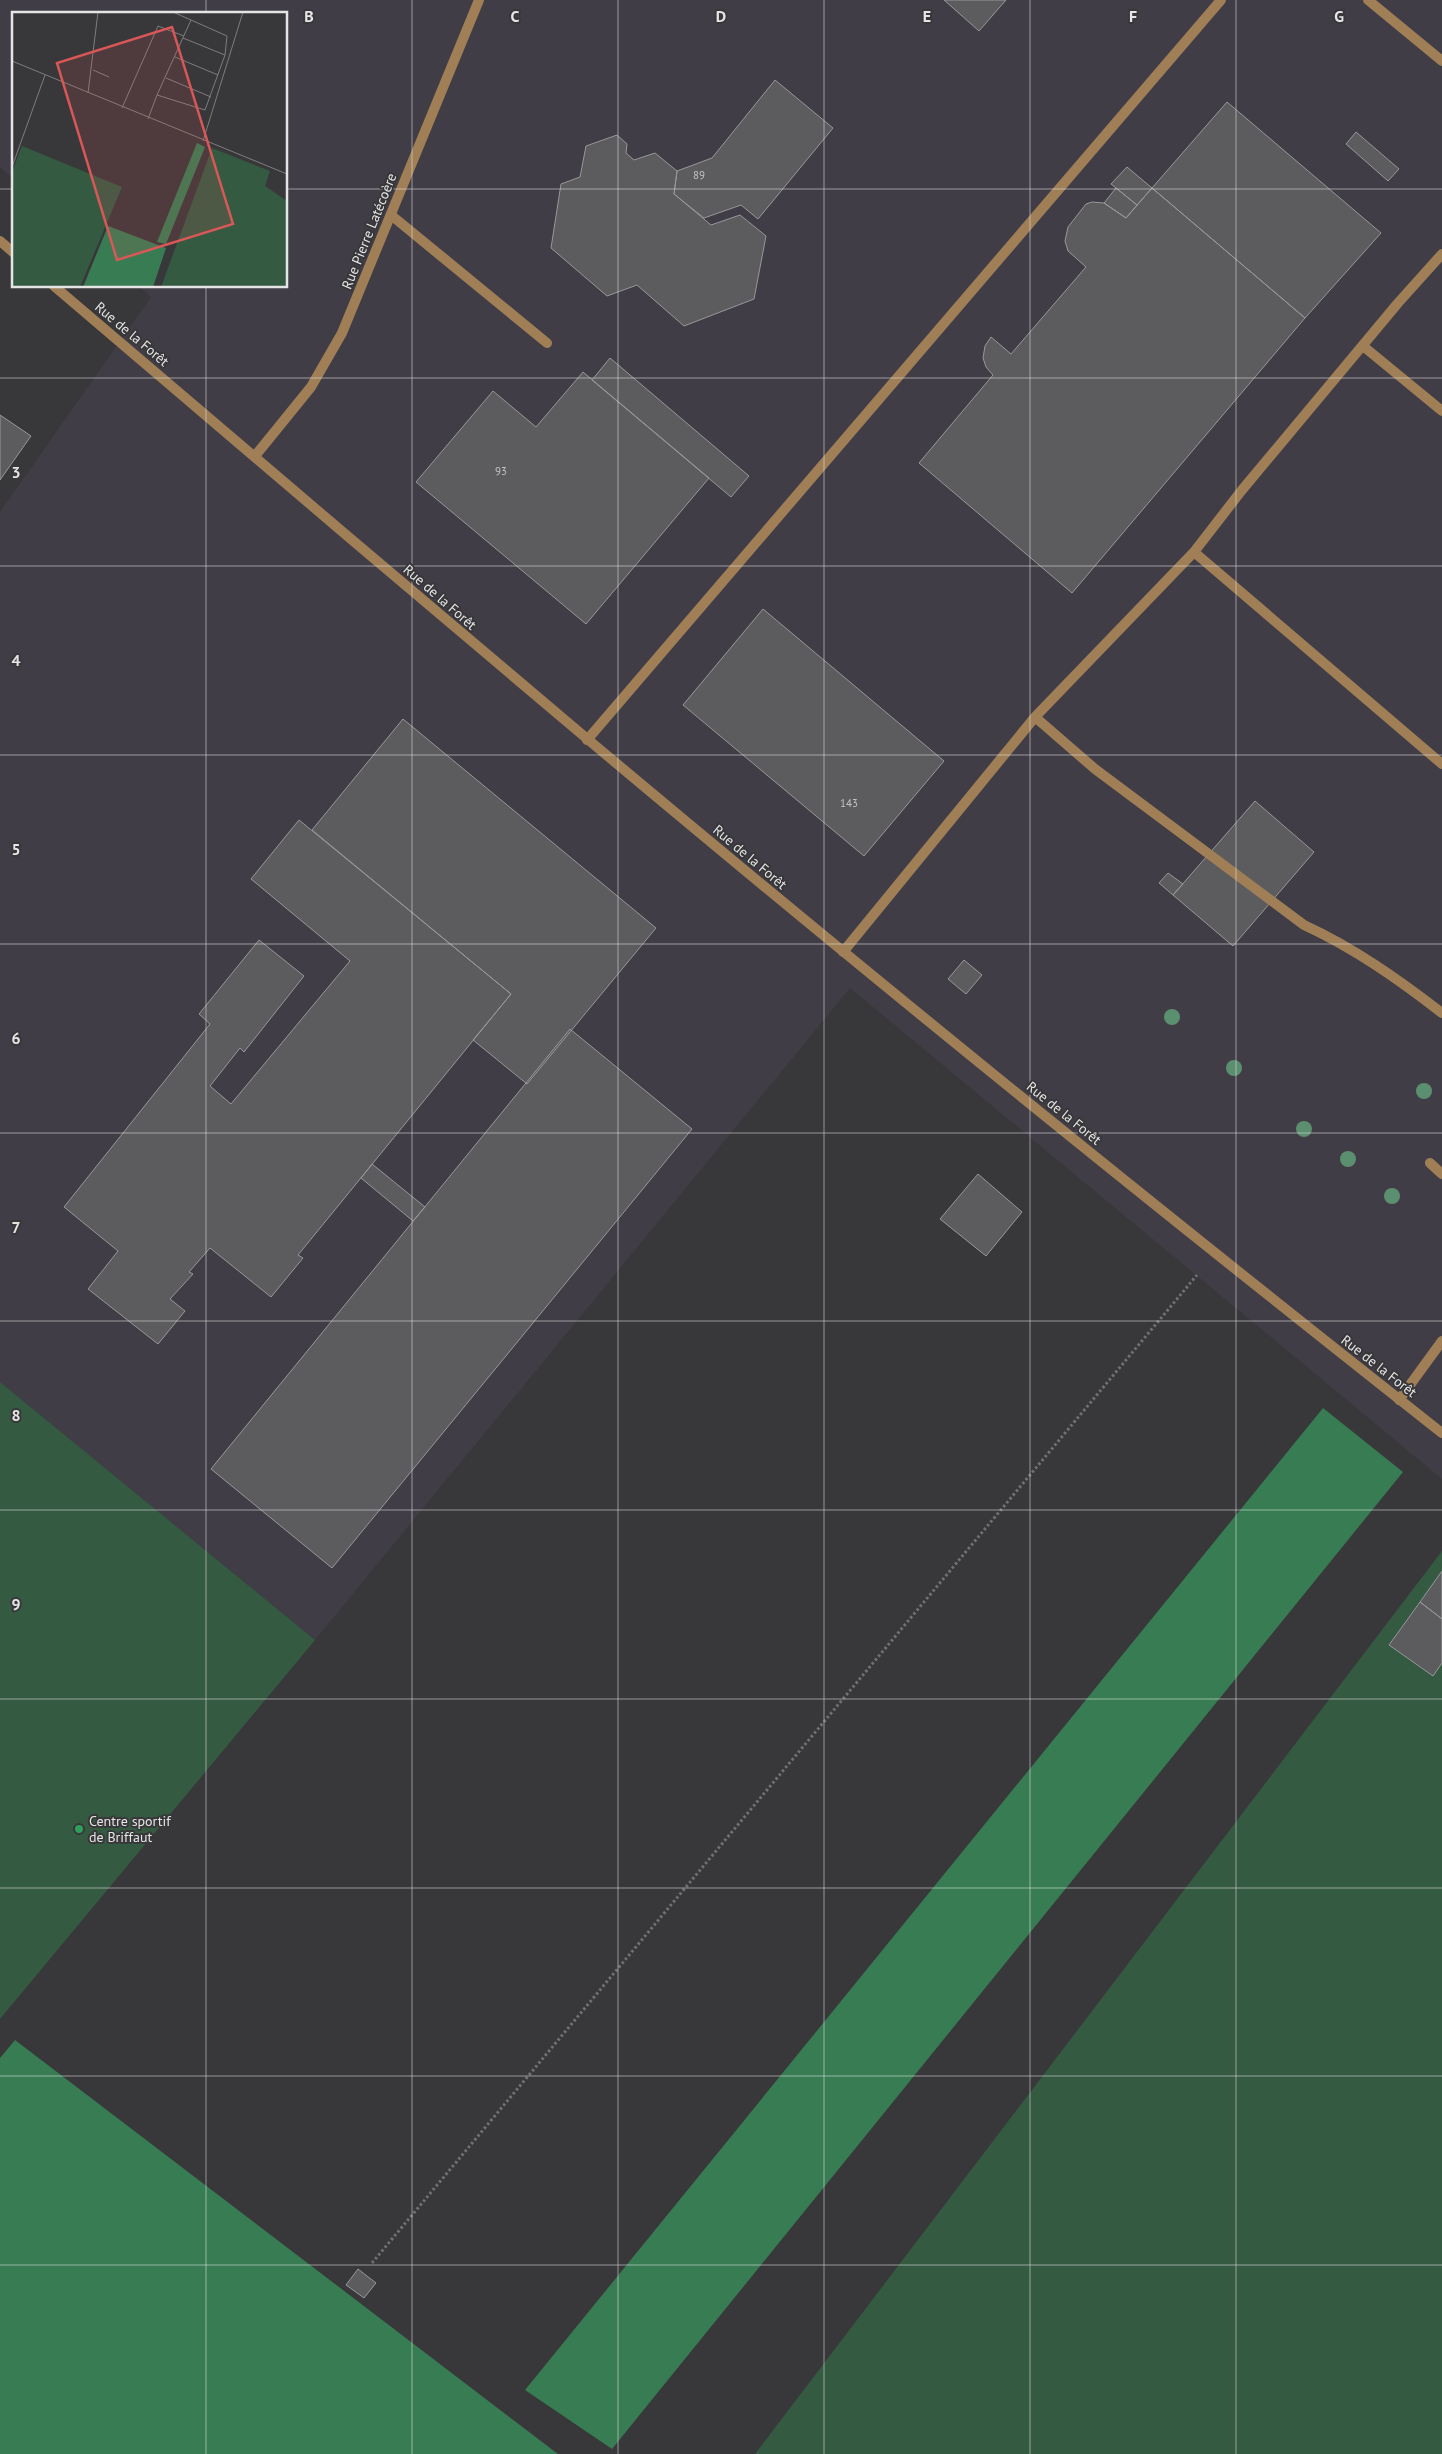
<svg xmlns="http://www.w3.org/2000/svg" width="1442" height="2454" font-family="'PT Sans',sans-serif">
  <style>
    .built { fill: #413d46 }
    .green { fill: #355a42 }
    .forest { fill: #387c53 }
    .building { fill: #5c5c5e; stroke: #98979a }
    .lines { fill: none; stroke-linecap: round; stroke-linejoin: round }
    .path { stroke: #717072; stroke-width: 3; stroke-dasharray: 2.5 2.5; stroke-linecap: butt }
    .service { stroke: #a07f57; stroke-width: 10 }
    .minor { stroke: #a07f57; stroke-width: 10 }
    .tertiary { stroke: #a07f57; stroke-width: 10 }
    .tree { fill: #5b8f6f }
    .grid { fill: none; stroke: #e5e5e6; stroke-width: 1; stroke-opacity: 0.55 }
    .leisure-dot { fill: #2e9e5b; stroke: #383739; stroke-width: 2 }
    .labels { text-anchor: middle; dominant-baseline: central; stroke-width: 4; stroke-linejoin: round; paint-order: stroke }
    .number-label { font-size: 11px; fill: #c3c3c4 }
    .street-label { font-size: 14px; fill: #e5e5e6; stroke: #383739 }
    .poi-label { font-size: 14px; fill: #e5e5e6; stroke: #383739; text-anchor: start }
    .inset-road { fill: none; stroke: #7d7d7e; stroke-width: 1 }
    .view { fill: #da5758; fill-opacity: 0.15; stroke: #da5758; stroke-width: 2.5 }
    .inset-edge { fill: none; stroke: #e5e5e6; stroke-width: 2.5 }
    .grid-label { font-size: 16px; text-anchor: middle; font-weight: bold; fill: #e5e5e6; stroke: #383739; stroke-width: 4; stroke-linejoin: round; paint-order: stroke }
  </style>
  <rect width="100%" height="100%" fill="#383739"/>
  <path class="built" d="M 0,0 L 1442,0 L 1442,1479 L 850,988 L 315,1640 L 0,1382 L 0,512 L 151,297 L 139,286 L 286,286 L 286,14 L 14,14 L 14,179 L 0,167 Z"/>
  <path class="green" d="M 0,1382 L 315,1640 L 0,2019 Z
    M 1442,1551 L 1442,2454 L 755,2454 Z"/>
  <path class="forest" d="M 1323,1408 L 1403,1472 L 612,2449 L 525,2390 Z
    M 15,2040 L 558,2454 L 0,2454 L 0,2058 Z"/>
  <path class="building" d="M 944,0 L 1006,0 L 979,31 Z
    M 775,80 L 833,128 L 758,219 L 741,205 L 704,218 L 674,194 L 677,171 L 712,158 Z
    M 1227,102 L 1381,233 L 1305,318 L 1152,188 Z
    M 1356,132 L 1399,169 L 1388,181 L 1346,144 Z
    M 617,135 L 627,144 L 626,153 L 634,160 L 655,153 L 677,171 L 674,194 L 711,225 L 740,215 L 766,236 L 754,299 L 684,326 L 637,285 L 607,296 L 551,248 L 561,184 L 580,177 L 586,146 Z
    M 1127,167 L 1152,188 L 1137,205 L 1111,184 Z
    M 1116,188 L 1137,205 L 1126,218 L 1104,203 Z
    M 1152,188 L 1305,318 L 1072,593 L 919,463 L 993,375 L 986,367 L 983,358 L 985,346 L 991,337 L 1011,354 L 1086,267 L 1068,251 L 1065,241 L 1068,227 L 1086,204 L 1092,202 L 1104,203 L 1126,218 Z
    M 610,358 L 749,476 L 731,497 L 592,380 Z
    M 583,372 L 709,478 L 586,624 L 416,482 L 493,391 L 536,427 Z
    M 0,415 L 31,436 L 0,480 Z
    M 763,609 L 944,761 L 864,856 L 683,705 Z
    M 403,719 L 656,928 L 527,1084 L 473,1040 L 511,994 L 312,830 Z
    M 1255,801 L 1314,852 L 1233,946 L 1173,895 Z
    M 299,820 L 511,994 L 298,1255 L 303,1258 L 271,1297 L 210,1248 L 189,1272 L 193,1274 L 170,1299 L 185,1311 L 158,1344 L 88,1289 L 118,1251 L 64,1207 L 210,1024 L 199,1014 L 259,940 L 304,976 L 244,1052 L 240,1048 L 210,1086 L 231,1104 L 350,961 L 251,879 Z
    M 1168,873 L 1183,884 L 1173,895 L 1159,883 Z
    M 964,960 L 982,975 L 966,994 L 948,979 Z
    M 570,1029 L 692,1129 L 332,1568 L 211,1469 Z
    M 372,1164 L 425,1207 L 413,1221 L 361,1178 Z
    M 978,1174 L 1022,1212 L 986,1256 L 940,1219 Z
    M 1442,1571 L 1442,1619 L 1420,1602 Z
    M 1420,1602 L 1442,1619 L 1442,1663 L 1433,1676 L 1389,1645 Z
    M 358,2269 L 376,2283 L 364,2298 L 346,2285 Z"/>
  <g class="lines">
    <path class="path" d="M 372,2263 L 1197,1275"/>
    <path class="service" d="M 1368,0 L 1442,61
      M 391,215 L 547,343
      M 1363,346 L 1442,411
      M 1194,552 L 1442,764
      M 1035,717 L 1095,769 L 1304,925 C 1354,948 1398,979 1442,1013
      M 587,740 L 1221,0
      M 843,952 L 1035,717 L 1194,552 L 1242,490 L 1398,303 L 1442,254
      M 1430,1163 L 1442,1174"/>
    <path class="minor" d="M 255,456 L 311,387 L 342,333 L 479,0
      M 1399,1400 L 1442,1341"/>
    <path class="tertiary" d="M 0,241 L 14,253
      M 54,286 C 231,436 407,588 585,737 C 867,974 1153,1205 1442,1433"/>
  </g>
  <g class="tree">
    <circle cx="1172" cy="1017" r="8"/>
    <circle cx="1234" cy="1068" r="8"/>
    <circle cx="1424" cy="1091" r="8"/>
    <circle cx="1304" cy="1129" r="8"/>
    <circle cx="1348" cy="1159" r="8"/>
    <circle cx="1392" cy="1196" r="8"/>
  </g>
  <path class="grid" d="M 206,0 L 206,14M 412,0 L 412,2454M 618,0 L 618,2454M 824,0 L 824,2454M 1030,0 L 1030,2454M 1236,0 L 1236,2454M 0,189 L 14,189M 286,189 L 1442,189M 206,286 L 206,2454M 0,378 L 1442,378M 0,566 L 1442,566M 0,755 L 1442,755M 0,944 L 1442,944M 0,1133 L 1442,1133M 0,1321 L 1442,1321M 0,1510 L 1442,1510M 0,1699 L 1442,1699M 0,1888 L 1442,1888M 0,2076 L 1442,2076M 0,2265 L 1442,2265"/>
  <circle class="leisure-dot" cx="79" cy="1829" r="5"/>
  <g class="labels">
    <g class="number-label">
      <text x="699" y="175">89</text>
      <text x="501" y="471">93</text>
      <text x="849" y="803">143</text>
    </g>
    <g class="street-label">
      <text transform="translate(369 231) rotate(-68)">Rue Pierre Latécoère</text>
      <text transform="translate(132 334) rotate(40)">Rue de la Forêt</text>
      <text transform="translate(440 597) rotate(41)">Rue de la Forêt</text>
      <text transform="translate(750 857) rotate(40)">Rue de la Forêt</text>
      <text transform="translate(1064 1113) rotate(39)">Rue de la Forêt</text>
      <text transform="translate(1379 1366) rotate(38)">Rue de la Forêt</text>
    </g>
    <g class="poi-label">
      <text x="89" y="1821">Centre sportif<tspan x="89" dy="16">de Briffaut</tspan></text>
    </g>
  </g>
  <g transform="translate(12 12)">
    <rect width="275" height="275" fill="#383739"/>
    <path d="M 10,134 L 110,175 L 68,275 L 0,275 L 0,160 ZM 200,136 L 258,159 L 253,174 L 275,189 L 275,275 L 149,275 Z" fill="#355a42"/>
    <path d="M 185,131 L 193,135 L 154,232 L 145,230 ZM 96,214 L 154,236 L 141,275 L 71,275 Z" fill="#387c53"/>
    <path class="inset-road" d="M 161,0 L 179,8M 171,26 L 213,43M 163,45 L 206,63M 0,49 L 275,162M 81,58 L 97,65M 154,66 L 199,85M 76,81 L 86,0M 110,96 L 146,14 L 172,24M 136,107 L 145,83 L 179,8 L 215,24 L 213,43 L 193,98 L 145,83M 191,129 L 231,0M 0,155 L 33,63"/>
    <path class="view" d="M 160,15 L 221,212 L 105,248 L 45,51 Z"/>
    <rect width="275" height="275" class="inset-edge"/>
  </g>
  <g class="grid-label">
    <text x="309" y="22">B</text>
    <text x="515" y="22">C</text>
    <text x="721" y="22">D</text>
    <text x="927" y="22">E</text>
    <text x="1133" y="22">F</text>
    <text x="1339" y="22">G</text>
    <text x="16" y="478">3</text>
    <text x="16" y="666">4</text>
    <text x="16" y="855">5</text>
    <text x="16" y="1044">6</text>
    <text x="16" y="1233">7</text>
    <text x="16" y="1421">8</text>
    <text x="16" y="1610">9</text>
  </g>
</svg>
